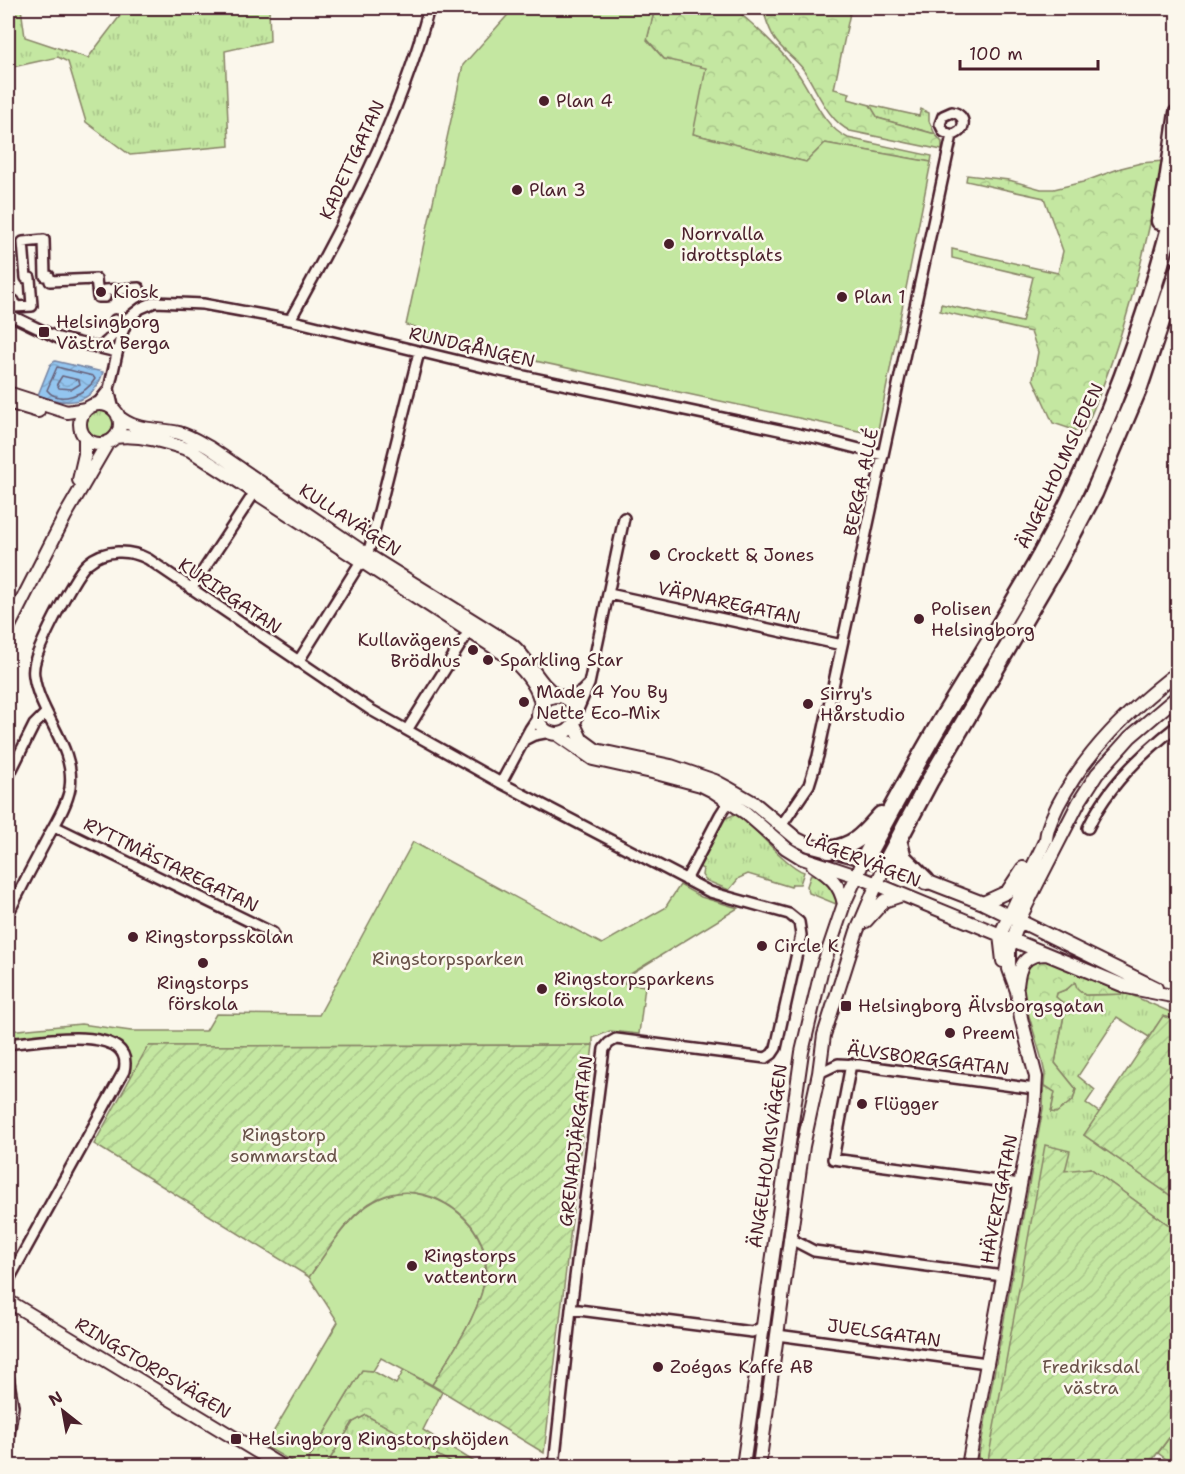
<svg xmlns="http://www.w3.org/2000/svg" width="1185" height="1474" font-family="'Shantell Sans',sans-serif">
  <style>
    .grass { fill: url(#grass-tufts); stroke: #878366; stroke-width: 1.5 }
    .forest { fill: url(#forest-crowns); stroke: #878366; stroke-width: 1.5 }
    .park { fill: #c4e7a1; stroke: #878366; stroke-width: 1.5 }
    .garden { fill: url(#garden-furrows); stroke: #878366; stroke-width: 1.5 }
    .water { fill: url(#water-waves); stroke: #7683a1; stroke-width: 1.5 }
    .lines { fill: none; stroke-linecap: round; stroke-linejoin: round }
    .shore { stroke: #676179; stroke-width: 1.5 }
    .street-casing { stroke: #4a1f2b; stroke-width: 14 }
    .secondary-casing { stroke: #4a1f2b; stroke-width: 16 }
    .highway-casing { stroke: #4a1f2b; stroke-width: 21 }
    .street { stroke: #fbf7ec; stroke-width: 9 }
    .secondary { stroke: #fbf7ec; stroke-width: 12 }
    .highway { stroke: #fbf7ec; stroke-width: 16 }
    .poi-dot { fill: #4a1f2b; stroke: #fbf7ec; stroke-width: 2 }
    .labels { text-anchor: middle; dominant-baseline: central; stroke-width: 5; stroke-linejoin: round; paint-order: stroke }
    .poi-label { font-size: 18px; fill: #4a1f2b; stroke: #fbf7ec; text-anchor: start }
    .street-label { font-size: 18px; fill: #4a1f2b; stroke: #fbf7ec }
    .park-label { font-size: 18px; fill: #685148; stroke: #fbf7ec }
  </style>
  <defs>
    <pattern id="grass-tufts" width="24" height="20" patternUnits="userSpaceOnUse" patternTransform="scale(1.5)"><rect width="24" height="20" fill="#c4e7a1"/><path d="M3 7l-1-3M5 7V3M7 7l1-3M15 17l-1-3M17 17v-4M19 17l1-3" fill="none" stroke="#aac68b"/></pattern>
    <pattern id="forest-crowns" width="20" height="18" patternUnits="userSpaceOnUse" patternTransform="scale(1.5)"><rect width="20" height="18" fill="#c4e7a1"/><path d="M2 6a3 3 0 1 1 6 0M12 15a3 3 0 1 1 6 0" fill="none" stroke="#aac68b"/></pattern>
    <pattern id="garden-furrows" width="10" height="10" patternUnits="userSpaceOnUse" patternTransform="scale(1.5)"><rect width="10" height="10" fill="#c4e7a1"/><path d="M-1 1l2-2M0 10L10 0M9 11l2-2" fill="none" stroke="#aac68b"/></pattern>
    <pattern id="water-waves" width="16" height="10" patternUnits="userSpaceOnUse" patternTransform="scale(1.5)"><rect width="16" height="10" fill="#93c5ef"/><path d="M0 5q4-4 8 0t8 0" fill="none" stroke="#80a9cd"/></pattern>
  </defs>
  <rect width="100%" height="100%" fill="#fbf7ec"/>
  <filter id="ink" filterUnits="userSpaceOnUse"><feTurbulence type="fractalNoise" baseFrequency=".0167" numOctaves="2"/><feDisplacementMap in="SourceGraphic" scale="12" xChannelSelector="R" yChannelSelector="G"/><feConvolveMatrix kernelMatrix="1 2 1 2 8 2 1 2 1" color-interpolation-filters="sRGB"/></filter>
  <g filter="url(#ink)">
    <path class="grass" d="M 8,8 L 21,8 L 25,37 L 88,58 L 126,8 L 269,8 L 270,41 L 225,51 L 229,146 L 130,155 L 86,122 L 68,62 L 58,57 L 8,68 Z
      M 870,105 L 919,116 L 921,109 L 929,113 L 929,121 L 935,134 L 877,118 Z
      M87 424a13 13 0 1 1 26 0a13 13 0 1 1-26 0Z
      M 735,814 L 743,818 C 757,831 788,867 804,872 L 800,884 L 792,884 L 791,887 L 748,874 L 739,878 L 729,890 L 705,880 L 702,875 L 703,869 L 699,867 L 724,819 Z
      M 811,874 L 827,879 L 837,898 L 836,904 L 809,893 L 807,886 Z
      M 1075,982 L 1085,995 L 1129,994 L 1177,1015 L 1177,1020 L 1163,1016 L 1149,1037 L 1117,1017 L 1078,1076 L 1095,1090 L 1086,1103 L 1100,1113 L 1084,1135 L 1177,1200 L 1177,1231 L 1090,1168 L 987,1466 L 977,1466 L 1043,1109 L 1044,1085 L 1055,1092 L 1051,1112 L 1073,1100 L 1076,1089 L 1055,1063 L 1065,1010 L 1056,997 L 1057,993 L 1067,989 Z
      M 366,1415 L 454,1464 L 457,1466 L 334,1466 L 328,1462 L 353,1422 Z"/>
    <path class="forest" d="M 655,8 L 734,8 C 756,27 780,48 797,72 C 813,94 822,126 848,138 L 932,156 L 931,162 L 825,143 L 806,162 L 693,134 L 664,59 L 647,39 Z
      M 763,8 L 851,8 L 834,89 L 850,93 L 848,99 L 870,105 L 878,118 L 935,134 L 942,142 L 942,150 L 850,131 C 827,120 817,89 803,69 C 795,58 781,50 774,38 C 769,28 765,18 763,8 Z
      M 1163,161 C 1145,254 1123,346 1083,433 L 1053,423 L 1033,379 L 1038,352 L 1031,332 L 940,311 L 941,304 L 1022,322 L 1033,277 L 952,258 L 952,249 L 1058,273 L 1063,251 L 1044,198 L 966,181 L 967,175 L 1009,180 L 1041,189 L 1054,189 L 1083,182 L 1121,168 L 1141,163 Z
      M 1040,958 L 1062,964 L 1129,994 L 1085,995 L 1077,988 L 1075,982 L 1067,989 L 1057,993 L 1056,997 L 1063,1003 L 1065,1009 L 1055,1063 L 1076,1089 L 1073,1100 L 1056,1113 L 1051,1112 L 1055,1092 L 1044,1085 L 1045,1074 L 1042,1060 L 1021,989 L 1023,968 L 1030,962 Z
      M 362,1370 L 373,1371 L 396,1384 L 404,1370 L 442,1392 L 423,1430 L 481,1466 L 457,1466 L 366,1415 L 353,1422 L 328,1462 L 334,1466 L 308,1466 L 308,1460 Z
      M 1177,1427 L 1177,1466 L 1165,1465 L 1166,1459 L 1158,1453 Z"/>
    <path class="park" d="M 514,8 L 655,8 L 647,40 L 664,59 L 706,68 L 693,134 L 806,162 L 825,143 L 931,162 L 877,435 L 415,335 L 416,327 L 406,325 L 463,65 Z
      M 413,842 L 602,944 L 665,908 L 680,885 L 701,897 L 738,908 L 624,978 L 624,983 L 645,986 L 639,1034 L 610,1031 L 593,1038 L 593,1045 L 149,1046 L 131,1078 L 127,1060 L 109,1041 L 8,1042 L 8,1031 L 81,1024 L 131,1031 L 206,1031 L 216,1014 L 319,1015 Z
      M 405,1192 C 429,1194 449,1202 466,1220 C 514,1271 461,1337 432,1385 L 381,1358 L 373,1371 L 362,1370 L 308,1460 L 308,1466 L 299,1466 L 265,1446 L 338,1322 L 309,1277 C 334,1243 357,1195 405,1192 Z"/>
    <path class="garden" d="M 1163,1016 L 1177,1020 L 1177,1200 L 1084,1135 Z
      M 593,1045 L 544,1453 L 432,1385 C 452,1352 483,1310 486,1271 C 490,1218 423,1175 377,1199 C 348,1213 327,1252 309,1277 L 94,1144 L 148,1046 Z
      M 1045,1145 L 1070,1151 L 1065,1171 L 1090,1168 L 1177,1231 L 1177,1427 L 1148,1466 L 987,1466 Z"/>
    <path class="water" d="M 55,361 L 103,372 C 93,406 67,406 38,395 L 50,365 Z"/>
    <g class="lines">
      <path class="shore" d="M 57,367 L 93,376 L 95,379 C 86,394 59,405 47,390 Z
        M 62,376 L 79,380 L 80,384 L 72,389 L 59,388 L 57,384 Z"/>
      <g class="street-casing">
        <path id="street" d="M 8,301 L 14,301 L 14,307 L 32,306 L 30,278 L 26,278 L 23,242 L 44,240 L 45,276 L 49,276 L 50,281 L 96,279 L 98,297 L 105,297 L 105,290 L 139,288
          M 8,314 L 58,338 L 117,352
          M 290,320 C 345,221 400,119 429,8
          M 105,343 C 114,336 115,331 115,320
          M 97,404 L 109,389
          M 114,410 L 109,389 L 121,336 L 128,318 L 141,308 L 155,302 L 203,304 L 290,320 L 496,370 L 817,438 L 883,455
          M 191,589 L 255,492
          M 609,594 L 842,645
          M 298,662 L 370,547 L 419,352
          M 565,698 L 581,692 L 587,686
          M 576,714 L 589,684 L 624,518
          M 407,730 L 469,631
          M 524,740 L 534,735 L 550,732
          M 8,777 L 34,725 L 46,713
          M 501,783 L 530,729 L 538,717
          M 54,826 L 273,933
          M 781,826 L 809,785 L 818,756 L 952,135 C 967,131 967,115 952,112 L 943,116 L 940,124 L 944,132 L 952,135
          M 1088,828 C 1107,787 1142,753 1178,725
          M 686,880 L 720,815 L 731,798
          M 8,914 C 21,888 34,863 48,837 C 56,822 67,805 70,788 C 76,748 39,714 34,676 C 33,670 34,664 36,658 C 42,641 75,573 88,563 C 104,549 130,549 148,559 L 371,710 L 501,783 L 710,892 L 789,914 L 799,922 L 801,935 L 776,1048 L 772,1054 L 766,1058 L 616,1039 L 609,1043 L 604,1049 L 571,1309 L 554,1466
          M 8,1044 C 32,1042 136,1021 124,1071 L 8,1281
          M 851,1064 L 833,1159 L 1020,1184
          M 819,1073 L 838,1064 L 859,1065 L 1035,1089
          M 789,1238 L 814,1251 L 1003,1276
          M 571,1309 L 752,1332 L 762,1327
          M 777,1335 L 987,1363
          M 8,1376 L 13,1406 L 8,1443"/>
      </g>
      <g class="secondary-casing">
        <path id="secondary" d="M 8,393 L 67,412 L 86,409
          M 8,402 L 38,411
          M80 424a20 20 0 1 1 40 0a20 20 0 1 1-40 0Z
          M 118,416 C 135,432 158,428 179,433 C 190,436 199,442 210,448 L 366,554 L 512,645 C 530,660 538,685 558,696
          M 115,437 C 141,434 166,442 190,450 L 512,659 C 525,671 539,687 541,705
          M 79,480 L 85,454 L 85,437
          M 8,628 L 65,516 L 108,442
          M538 715a19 19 0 1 1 38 0a19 19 0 1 1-38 0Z
          M 574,724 L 581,739 L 596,750 L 671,766 L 715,781 L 728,788 L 754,803 L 797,839 L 809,845 L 885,865 L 983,903 L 1156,988
          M 557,734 L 593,759 L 656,773 L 701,785 L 713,791 L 746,813 L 786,848 L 802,858 L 857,876 L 1127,987 L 1172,996
          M 813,865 C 830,876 840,884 844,904
          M 983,903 L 1007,892 L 1023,868
          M 866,921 L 884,901 L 902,895
          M 1003,961 L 1000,935 L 1046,839 C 1047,826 1053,816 1058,805 C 1087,750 1129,710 1178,672
          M 1017,986 C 1019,966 1023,954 1047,954
          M 8,1301 L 281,1466
          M 743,1466 L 802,1052 L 821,972 L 844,904 L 864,860
          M 759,1466 L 803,1146 L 819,1073 L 824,1035 L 857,931 L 885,865
          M 968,1466 L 1034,1110 L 1036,1077 L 1021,1018 L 1017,991 L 1009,969 L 1009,949 L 1022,914 L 1037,884 L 1079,802 L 1097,774 L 1130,737 L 1178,696"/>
      </g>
      <g class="highway-casing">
        <path id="highway" d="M 1160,221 L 1168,181 L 1178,113
          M 898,840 L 903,858 L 926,881
          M 829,850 C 856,846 864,834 881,815
          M 864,860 C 891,810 917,761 946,713 C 988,644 1033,575 1069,502 C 1116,404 1153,301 1178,195
          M 885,865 L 929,782 L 1056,565 L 1094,493 L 1139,387 L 1178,271"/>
      </g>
      <use href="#street" class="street"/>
      <use href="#secondary" class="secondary"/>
      <use href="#highway" class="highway"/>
    </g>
  </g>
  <g class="poi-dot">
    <circle cx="544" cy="101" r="6"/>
    <circle cx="517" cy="190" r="6"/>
    <circle cx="669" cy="244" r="6"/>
    <circle cx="101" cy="292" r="6"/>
    <circle cx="842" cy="297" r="6"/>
    <rect x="38" y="326" width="12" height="12" rx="3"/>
    <circle cx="655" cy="555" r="6"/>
    <circle cx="919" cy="619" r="6"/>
    <circle cx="473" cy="650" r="6"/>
    <circle cx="488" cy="660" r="6"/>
    <circle cx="524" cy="702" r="6"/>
    <circle cx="808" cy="704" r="6"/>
    <circle cx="133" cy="937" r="6"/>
    <circle cx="762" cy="946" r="6"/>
    <circle cx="203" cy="963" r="6"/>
    <circle cx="542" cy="989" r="6"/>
    <rect x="840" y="1000" width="12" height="12" rx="3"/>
    <circle cx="950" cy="1033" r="6"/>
    <circle cx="862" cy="1104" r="6"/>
    <circle cx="412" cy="1266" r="6"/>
    <circle cx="658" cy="1367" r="6"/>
    <rect x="230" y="1433" width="12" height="12" rx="3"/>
  </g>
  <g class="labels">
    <g class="poi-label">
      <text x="556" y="101">Plan 4</text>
      <text x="529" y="190">Plan 3</text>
      <text x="681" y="234">Norrvalla<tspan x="681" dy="21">idrottsplats</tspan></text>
      <text x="113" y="292">Kiosk</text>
      <text x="854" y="297">Plan 1</text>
      <text x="56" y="322">Helsingborg<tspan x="56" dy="21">Västra Berga</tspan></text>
      <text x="667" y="555">Crockett &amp; Jones</text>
      <text x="931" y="609">Polisen<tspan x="931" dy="21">Helsingborg</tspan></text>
      <text x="461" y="640" text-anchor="end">Kullavägens<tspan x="461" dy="21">Brödhus</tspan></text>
      <text x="500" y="660">Sparkling Star</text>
      <text x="536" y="692">Made 4 You By<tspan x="536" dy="21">Nette Eco-Mix</tspan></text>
      <text x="820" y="694">Sirry's<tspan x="820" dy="21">Hårstudio</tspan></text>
      <text x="145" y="937">Ringstorpsskolan</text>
      <text x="774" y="946">Circle K</text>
      <text x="554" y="979">Ringstorpsparkens<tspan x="554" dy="21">förskola</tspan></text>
      <text x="203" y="983" text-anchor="middle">Ringstorps<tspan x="203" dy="21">förskola</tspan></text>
      <text x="858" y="1006">Helsingborg Älvsborgsgatan</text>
      <text x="962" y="1033">Preem</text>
      <text x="874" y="1104">Flügger</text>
      <text x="424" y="1256">Ringstorps<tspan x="424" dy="21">vattentorn</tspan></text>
      <text x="670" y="1367">Zoégas Kaffe AB</text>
      <text x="248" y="1439">Helsingborg Ringstorpshöjden</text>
    </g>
    <g class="street-label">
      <text transform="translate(352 160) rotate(-65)">KADETTGATAN</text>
      <text transform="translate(472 347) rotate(13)">RUNDGÅNGEN</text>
      <text transform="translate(1060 466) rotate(-65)">ÄNGELHOLMSLEDEN</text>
      <text transform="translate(861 482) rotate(-78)">BERGA ALLÉ</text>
      <text transform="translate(350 520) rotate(33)">KULLAVÄGEN</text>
      <text transform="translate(230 596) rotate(34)">KURIRGATAN</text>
      <text transform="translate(729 603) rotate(12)">VÄPNAREGATAN</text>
      <text transform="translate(863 860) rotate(21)">LÄGERVÄGEN</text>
      <text transform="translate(171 865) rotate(26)">RYTTMÄSTAREGATAN</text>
      <text transform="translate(928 1059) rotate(7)">ÄLVSBORGSGATAN</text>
      <text transform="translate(576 1141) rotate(-83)">GRENADJÄRGATAN</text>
      <text transform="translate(768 1156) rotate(-82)">ÄNGELHOLMSVÄGEN</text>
      <text transform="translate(999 1199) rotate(-79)">HÄVERTGATAN</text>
      <text transform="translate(884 1333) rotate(8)">JUELSGATAN</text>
      <text transform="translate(153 1368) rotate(31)">RINGSTORPSVÄGEN</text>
    </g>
    <g class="park-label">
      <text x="448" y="959">Ringstorpsparken</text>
      <text x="284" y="1135">Ringstorp<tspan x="284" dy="21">sommarstad</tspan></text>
      <text x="1091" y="1367">Fredriksdal<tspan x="1091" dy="21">västra</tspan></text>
    </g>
  </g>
  <rect width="1185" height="1474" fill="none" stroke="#fbf7ec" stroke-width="30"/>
  <rect x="15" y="15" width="1155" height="1444" fill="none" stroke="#4a1f2b" stroke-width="2" filter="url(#ink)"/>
  <g transform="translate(63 1411) rotate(329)" stroke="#fbf7ec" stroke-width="4.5" paint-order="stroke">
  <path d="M0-4.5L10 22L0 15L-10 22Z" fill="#4a1f2b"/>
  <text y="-9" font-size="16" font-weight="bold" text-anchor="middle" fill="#4a1f2b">N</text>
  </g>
  <path d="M960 60v9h138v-9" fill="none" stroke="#4a1f2b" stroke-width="3"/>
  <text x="969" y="60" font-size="18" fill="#4a1f2b" stroke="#fbf7ec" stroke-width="4.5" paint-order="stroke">100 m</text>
</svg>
